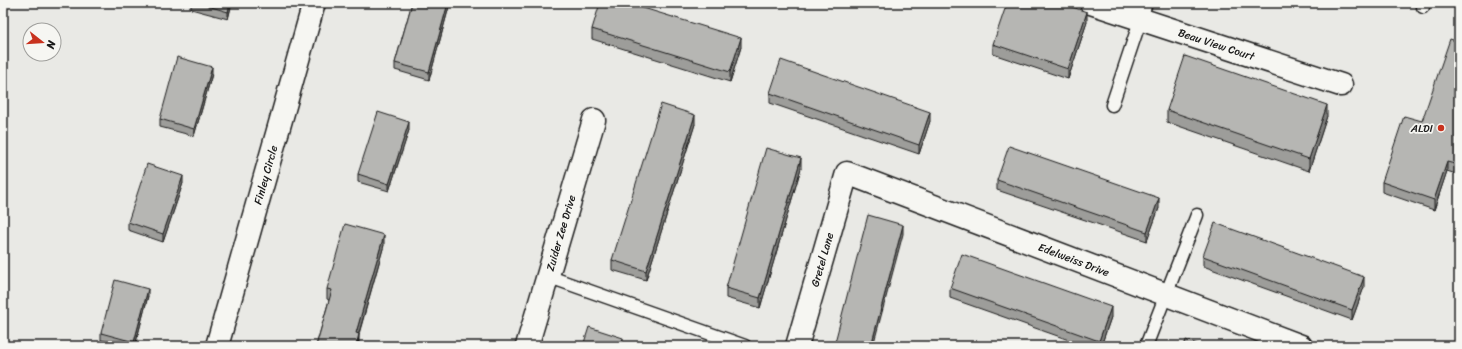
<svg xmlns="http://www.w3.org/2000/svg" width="1462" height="349" font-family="Sriracha,sans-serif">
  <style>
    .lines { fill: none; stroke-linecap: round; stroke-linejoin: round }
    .service-casing { stroke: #1c1c1c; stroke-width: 15 }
    .minor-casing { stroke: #1c1c1c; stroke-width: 25 }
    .service { stroke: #f6f6f2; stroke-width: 12 }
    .minor { stroke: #f6f6f2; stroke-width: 22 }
    .wall { fill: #9d9d9a; stroke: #1c1c1c }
    .shaded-wall { fill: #7f7f7d; stroke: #1c1c1c }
    .building { fill: #b6b6b3; stroke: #1c1c1c }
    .poi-dot { fill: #c8321e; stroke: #f6f6f2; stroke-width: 1.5 }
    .labels { text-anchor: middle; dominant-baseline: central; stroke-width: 3.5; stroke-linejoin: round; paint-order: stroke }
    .street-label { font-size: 11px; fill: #1c1c1c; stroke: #f6f6f2 }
    .poi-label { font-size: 11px; fill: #1c1c1c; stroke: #f6f6f2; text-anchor: end }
  </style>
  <rect width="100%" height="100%" fill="#e9e9e5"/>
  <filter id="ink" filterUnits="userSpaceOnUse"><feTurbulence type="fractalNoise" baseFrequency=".025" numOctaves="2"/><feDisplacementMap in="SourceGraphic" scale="8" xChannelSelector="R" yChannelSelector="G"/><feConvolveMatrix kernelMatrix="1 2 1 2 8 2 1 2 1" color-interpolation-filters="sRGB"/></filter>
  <g filter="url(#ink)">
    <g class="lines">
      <g class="service-casing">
        <path id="service" d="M 1423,7 L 1424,3
          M 1112,105 L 1146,3
          M 547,276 L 745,346
          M 1146,346 L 1197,215"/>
      </g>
      <g class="minor-casing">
        <g id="minor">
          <path id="s1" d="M 1091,3 L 1341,85"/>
          <path id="s2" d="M 217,346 L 314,3"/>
          <path id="s3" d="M 527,346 L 594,120"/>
          <path id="s4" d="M 797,346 L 847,173 L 1301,346"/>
        </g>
      </g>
      <use href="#service" class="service"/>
      <use href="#minor" class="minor"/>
    </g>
    <path class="wall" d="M 191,3 L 232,3 L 228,19 L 191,9 Z
      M 412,3 L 450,3 L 429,80 L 395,70 L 395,63 Z
      M 1087,22 L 1068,79 L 993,54 L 993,44 Z
      M 592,29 L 741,47 L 730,82 L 592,39 Z
      M 1459,42 L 1459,175 L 1447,171 L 1434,210 L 1382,192 L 1382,182 L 1422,121 Z
      M 212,74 L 194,136 L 160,127 L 160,119 Z
      M 770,93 L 930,121 L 919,154 L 770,103 Z
      M 1167,110 L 1327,116 L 1309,171 L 1167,122 Z
      M 695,124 L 646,280 L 612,270 L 612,260 Z
      M 409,130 L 389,191 L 358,182 L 358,174 Z
      M 801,168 L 760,308 L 726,298 L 726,288 Z
      M 997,180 L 1159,208 L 1147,241 L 997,190 Z
      M 183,183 L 163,242 L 128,230 L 128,222 Z
      M 384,245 L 359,334 L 359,344 L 358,346 L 316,346 L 329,300 L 327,299 L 327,289 Z
      M 1203,256 L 1364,287 L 1352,320 L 1203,266 Z
      M 950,288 L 1111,317 L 1101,346 L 1086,346 L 950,298 Z
      M 148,296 L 135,346 L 122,346 L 101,340 L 101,333 Z"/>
    <path class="shaded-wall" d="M 230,3 L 232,3 L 228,19 L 228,12 Z
      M 448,3 L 450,3 L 429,80 L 429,72 Z
      M 1087,12 L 1087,22 L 1068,79 L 1068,69 Z
      M 741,38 L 741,47 L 730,82 L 730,72 Z
      M 212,67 L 212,74 L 194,136 L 194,129 Z
      M 1327,105 L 1327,116 L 1309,171 L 1309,159 Z
      M 930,112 L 930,121 L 919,154 L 919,145 Z
      M 695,115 L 695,124 L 646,280 L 646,271 Z
      M 409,122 L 409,130 L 389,191 L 389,184 Z
      M 801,158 L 801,168 L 760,308 L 760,298 Z
      M 1447,162 L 1447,171 L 1434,210 L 1434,200 Z
      M 183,176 L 183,183 L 163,242 L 163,234 Z
      M 1159,198 L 1159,208 L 1147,241 L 1147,232 Z
      M 903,225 L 903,234 L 873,346 L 871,346 Z
      M 384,235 L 384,245 L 356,343 L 356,333 Z
      M 1364,277 L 1364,287 L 1352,320 L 1352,310 Z
      M 148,289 L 148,296 L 135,346 L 134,346 L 134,342 Z
      M 1111,307 L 1111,317 L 1101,346 L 1099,346 L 1099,341 Z
      M 359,334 L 358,346 L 356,346 Z
      M 623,338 L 623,346 L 620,346 Z"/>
    <path class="building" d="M 198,3 L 230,3 L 228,12 Z
      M 412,3 L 448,3 L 429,72 L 395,63 Z
      M 600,3 L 627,3 L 741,38 L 730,72 L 592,29 Z
      M 1007,3 L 1060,3 L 1087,12 L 1068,69 L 993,44 Z
      M 1450,39 L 1459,42 L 1459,165 L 1447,162 L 1434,200 L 1382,182 L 1404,116 L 1422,121 Z
      M 1185,56 L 1327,105 L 1309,159 L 1167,110 Z
      M 177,57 L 212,67 L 194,129 L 160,119 Z
      M 781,60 L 930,112 L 919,145 L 770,93 Z
      M 661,104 L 695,115 L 646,271 L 612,260 Z
      M 378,112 L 409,122 L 389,184 L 358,174 Z
      M 1009,146 L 1159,198 L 1147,232 L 997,180 Z
      M 766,148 L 801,158 L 760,298 L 726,288 Z
      M 147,164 L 183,176 L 163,234 L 128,222 Z
      M 868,215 L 903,225 L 871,346 L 834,346 Z
      M 1215,223 L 1364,277 L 1352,310 L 1203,256 Z
      M 345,224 L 384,235 L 356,333 L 359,334 L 356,346 L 316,346 L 332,290 L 327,289 Z
      M 962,254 L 1111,307 L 1099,341 L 950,288 Z
      M 115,280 L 148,289 L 134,342 L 101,333 Z
      M 589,327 L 623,338 L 620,346 L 583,346 Z
      M 1186,340 L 1203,346 L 1184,346 Z"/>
  </g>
  <circle class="poi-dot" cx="1441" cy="128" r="4"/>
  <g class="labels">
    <g class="street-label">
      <text stroke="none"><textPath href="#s1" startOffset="132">Beau View Court</textPath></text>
      <text stroke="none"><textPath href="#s2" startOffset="178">Finley Circle</textPath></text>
      <text stroke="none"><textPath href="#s3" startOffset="118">Zuider Zee Drive</textPath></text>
      <text stroke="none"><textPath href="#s4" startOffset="423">Edelweiss Drive</textPath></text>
      <text stroke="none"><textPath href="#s4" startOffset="90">Gretel Lane</textPath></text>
    </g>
    <g class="poi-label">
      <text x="1433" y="128">ALDI</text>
    </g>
  </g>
  <rect width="1462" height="349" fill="none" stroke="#f6f6f2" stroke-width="16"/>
  <rect x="8" y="8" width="1446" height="333" fill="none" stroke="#1c1c1c" stroke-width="1.5" filter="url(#ink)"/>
  <g transform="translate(42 42) rotate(107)"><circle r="19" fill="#f6f6f2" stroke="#9f9f9c"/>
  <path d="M0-3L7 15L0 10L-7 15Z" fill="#c8321e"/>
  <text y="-6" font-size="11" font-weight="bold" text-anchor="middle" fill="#1c1c1c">N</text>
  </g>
</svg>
